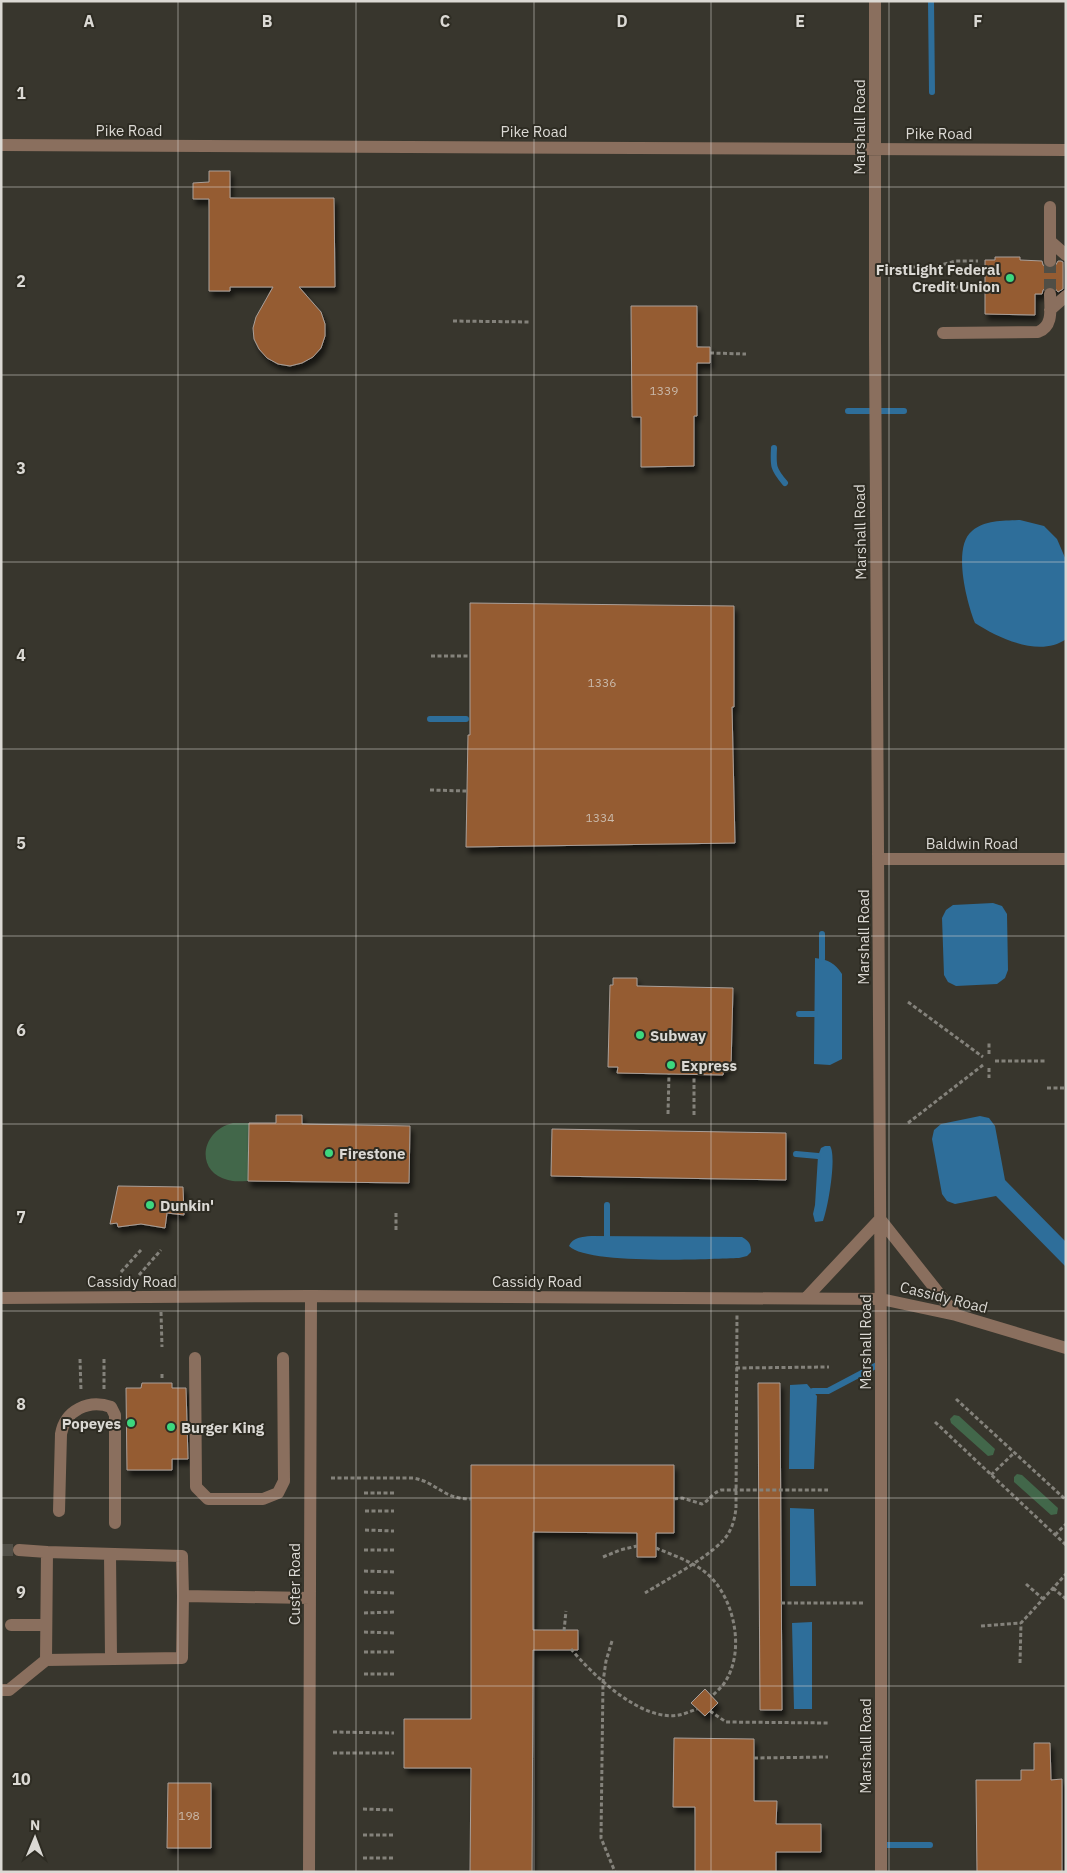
<svg xmlns="http://www.w3.org/2000/svg" width="1067" height="1873" font-family="'IBM Plex Sans',sans-serif">
  <style>
    .green { fill: #42674a }
    .water { fill: #2e6e9a }
    .lines { fill: none; stroke-linecap: round; stroke-linejoin: round }
    .stream { stroke: #2e6e9a; stroke-width: 6 }
    .building { fill: #955b30; stroke: #a99f99; filter: url(#shadow) }
    .minor-tunnel { stroke: #504e46; stroke-width: 12; stroke-dasharray: 12 6; stroke-linecap: butt }
    .path { stroke: #84827b; stroke-width: 3; stroke-dasharray: 4 2.5; stroke-linecap: butt }
    .minor { stroke: #8a6f5e; stroke-width: 12 }
    .grid { fill: none; stroke: #dbd9d4; stroke-width: 1; stroke-opacity: 0.55 }
    .poi-dot { fill: #3dd77e; stroke: #2e2c23; stroke-width: 2 }
    .labels { text-anchor: middle; dominant-baseline: central; stroke-width: 4; stroke-linejoin: round; paint-order: stroke }
    .number-label { font-size: 12px; fill: #cabaab }
    .street-label { font-size: 15px; fill: #dbd9d4; stroke: #2e2c23 }
    .poi-label { font-size: 15px; font-weight: bold; fill: #dbd9d4; stroke: #2e2c23; text-anchor: start }
    .grid-label { font-size: 16px; text-anchor: middle; font-weight: bold; fill: #dbd9d4; stroke: #2e2c23; stroke-width: 4; stroke-linejoin: round; paint-order: stroke }
  </style>
  <defs>
    <filter id="shadow"><feDropShadow dx="3" dy="5.5" stdDeviation="2.5" flood-color="#0009"/></filter>
  </defs>
  <rect width="100%" height="100%" fill="#38362d"/>
  <path class="green" d="M 233,1123 L 249,1123 L 248,1181 C 241,1181 234,1182 228,1180 C 195,1172 200,1131 233,1123 Z
    M 954,1415 L 959,1416 L 995,1449 L 993,1455 L 988,1456 L 951,1423 L 950,1419 Z
    M 1017,1474 L 1022,1475 L 1058,1508 L 1057,1514 L 1051,1515 L 1014,1482 L 1014,1477 Z"/>
  <path class="water" d="M 1020,520 L 1044,526 L 1057,539 L 1066,560 L 1066,639 C 1040,658 998,638 975,623 C 967,603 952,547 972,531 C 985,520 1004,521 1020,520 Z
    M 993,903 L 1002,906 L 1007,914 L 1008,970 L 1005,978 L 997,984 L 956,986 L 948,982 L 944,975 L 942,918 L 946,910 L 953,905 Z
    M 815,958 C 829,960 835,963 842,974 L 842,1059 L 830,1065 L 814,1064 Z
    M 980,1116 L 989,1118 L 995,1126 L 1005,1180 L 1066,1242 L 1066,1294 L 1065,1266 L 996,1196 L 955,1204 L 947,1201 L 942,1194 L 932,1139 L 934,1130 L 941,1124 Z
    M 825,1146 L 830,1146 C 837,1156 828,1208 823,1221 L 815,1222 L 813,1214 L 815,1205 L 818,1156 L 821,1148 Z
    M 591,1236 L 742,1237 C 749,1241 751,1244 751,1252 L 747,1256 L 739,1258 C 708,1259 587,1265 569,1246 C 573,1237 582,1237 591,1236 Z
    M 807,1384 L 817,1396 L 814,1469 L 789,1469 L 790,1385 Z
    M 790,1508 L 814,1509 L 816,1586 L 790,1586 Z
    M 812,1622 L 812,1709 L 794,1709 L 792,1623 Z"/>
  <g class="lines">
    <path class="stream" d="M 931,1 L 932,92
      M 848,411 L 904,411
      M 774,448 C 773,466 773,469 785,483
      M 430,719 L 466,719
      M 822,959 L 822,934
      M 799,1014 L 815,1014
      M 796,1154 L 818,1156
      M 607,1237 L 607,1205
      M 813,1391 L 828,1391 L 881,1363
      M 881,1845 L 930,1845"/>
  </g>
  <path class="building" d="M 209,171 L 230,171 L 230,198 L 334,198 L 335,287 L 299,287 L 321,312 L 325,324 L 325,336 L 321,348 L 313,357 L 302,363 L 290,366 L 278,364 L 267,358 L 259,349 L 254,339 L 253,328 L 256,317 L 273,287 L 230,287 L 230,291 L 209,291 L 209,199 L 193,199 L 193,183 L 209,182 Z
    M 995,257 L 1020,257 L 1020,260 L 1042,261 L 1043,265 L 1050,269 L 1054,268 L 1058,261 L 1061,261 L 1063,262 L 1063,289 L 1058,292 L 1054,287 L 1049,286 L 1043,290 L 1042,294 L 1035,294 L 1035,315 L 985,314 L 985,260 L 995,260 Z
    M 631,306 L 697,306 L 697,347 L 710,347 L 710,363 L 697,363 L 697,416 L 694,416 L 694,466 L 641,467 L 641,417 L 632,417 Z
    M 470,603 L 734,606 L 734,707 L 732,707 L 735,843 L 466,847 L 468,735 L 470,735 Z
    M 613,978 L 637,978 L 637,986 L 733,988 L 731,1067 L 724,1067 L 723,1075 L 617,1073 L 618,1067 L 608,1067 L 610,985 L 613,985 Z
    M 276,1115 L 302,1115 L 302,1124 L 410,1126 L 409,1183 L 248,1181 L 249,1123 L 276,1123 Z
    M 552,1129 L 786,1133 L 786,1180 L 551,1176 Z
    M 118,1186 L 183,1187 L 184,1215 L 167,1213 L 165,1228 L 141,1224 L 118,1227 L 117,1223 L 110,1224 Z
    M 142,1383 L 172,1383 L 172,1388 L 186,1388 L 188,1459 L 172,1459 L 172,1470 L 127,1470 L 126,1388 L 141,1388 Z
    M 758,1383 L 780,1383 L 782,1710 L 760,1710 Z
    M 471,1465 L 674,1465 L 674,1533 L 656,1533 L 656,1557 L 637,1557 L 637,1533 L 533,1532 L 533,1630 L 578,1630 L 578,1650 L 533,1650 L 532,1872 L 470,1872 L 471,1768 L 404,1768 L 404,1719 L 471,1719 Z
    M 705,1689 L 718,1703 L 705,1716 L 691,1703 Z
    M 674,1738 L 754,1739 L 754,1801 L 777,1801 L 776,1824 L 821,1824 L 821,1852 L 776,1852 L 776,1872 L 695,1872 L 695,1807 L 673,1807 Z
    M 1034,1743 L 1050,1743 L 1051,1780 L 1062,1779 L 1062,1872 L 977,1872 L 976,1780 L 1021,1780 L 1021,1770 L 1034,1770 Z
    M 168,1783 L 211,1783 L 211,1848 L 167,1848 Z"/>
  <g class="lines">
    <path class="minor-tunnel" d="M 1050,261 L 1050,294
      M 1,1550 L 19,1550"/>
    <path class="path" d="M 892,267 L 933,267 L 956,261 L 978,261
      M 942,287 L 977,287
      M 453,321 L 530,322
      M 710,353 L 746,354
      M 431,656 L 470,656
      M 430,790 L 467,791
      M 908,1002 L 983,1057
      M 989,1054 L 989,1042
      M 995,1061 L 1047,1061
      M 989,1068 L 989,1078
      M 1047,1088 L 1066,1088
      M 668,1114 L 669,1074
      M 694,1115 L 694,1078
      M 908,1123 L 983,1065
      M 396,1230 L 396,1213
      M 121,1272 L 141,1250
      M 139,1275 L 161,1250
      M 161,1312 L 162,1347
      M 80,1359 L 81,1391
      M 104,1359 L 104,1391
      M 736,1368 L 829,1367
      M 162,1378 L 162,1373
      M 956,1399 L 1066,1500
      M 935,1422 L 1066,1545
      M 991,1475 L 1014,1453
      M 331,1478 L 413,1478 C 437,1482 442,1499 471,1499
      M 364,1493 L 394,1493
      M 674,1499 L 682,1498 L 702,1504 C 710,1500 712,1493 721,1490 L 828,1490
      M 365,1511 L 394,1511
      M 365,1530 L 394,1531
      M 1055,1535 L 1066,1524
      M 656,1548 C 672,1555 691,1561 705,1572 C 734,1595 746,1650 725,1682 C 722,1687 716,1692 712,1696
      M 364,1550 L 394,1550
      M 603,1557 L 620,1550 L 637,1546
      M 364,1571 L 394,1572
      M 1026,1584 L 1043,1599
      M 1053,1588 L 1066,1599
      M 364,1592 L 394,1593
      M 645,1593 C 666,1580 717,1553 728,1534 C 733,1526 735,1517 736,1508 L 737,1313
      M 781,1603 L 865,1603
      M 364,1613 L 394,1612
      M 981,1626 L 1021,1623
      M 564,1631 L 566,1611
      M 364,1632 L 394,1633
      M 612,1641 L 606,1661 L 603,1682 L 601,1838 L 615,1872
      M 571,1649 C 593,1675 641,1722 679,1715 C 685,1714 691,1711 697,1709
      M 364,1652 L 394,1652
      M 1020,1663 L 1021,1623 L 1066,1574
      M 364,1674 L 394,1674
      M 710,1711 L 726,1722 L 828,1723
      M 333,1732 L 394,1733
      M 333,1753 L 394,1753
      M 754,1758 L 828,1757
      M 363,1809 L 394,1810
      M 363,1835 L 393,1835
      M 363,1858 L 393,1858"/>
    <path class="minor" d="M 875,1 L 875,339 L 881,1359 L 881,1872
      M 1,145 L 1066,150
      M 1050,207 L 1050,261
      M 1050,241 L 1066,255
      M 1050,310 L 1066,296
      M 943,333 L 1038,332 C 1054,326 1050,308 1050,294
      M 878,859 L 1066,859
      M 880,1219 L 956,1315
      M 1,1298 L 311,1296 L 881,1299 L 956,1315 L 1066,1348
      M 806,1298 L 880,1219
      M 195,1358 L 196,1487 L 208,1499 L 263,1499 L 278,1493 L 284,1481 L 283,1358
      M 59,1511 L 61,1434 C 65,1410 89,1399 111,1407 L 115,1415 L 115,1523
      M 19,1550 L 47,1552
      M 110,1554 L 111,1658
      M 11,1625 L 46,1625
      M 46,1660 L 182,1658 L 183,1596
      M 1,1690 L 9,1690 L 46,1660 L 47,1552 L 182,1556 L 183,1596 L 310,1598
      M 309,1872 L 311,1296"/>
  </g>
  <path class="grid" d="M 178,1 L 178,1872M 356,1 L 356,1872M 534,1 L 534,1872M 711,1 L 711,1872M 889,1 L 889,1872M 1,187 L 1066,187M 1,375 L 1066,375M 1,562 L 1066,562M 1,749 L 1066,749M 1,936 L 1066,936M 1,1124 L 1066,1124M 1,1311 L 1066,1311M 1,1498 L 1066,1498M 1,1686 L 1066,1686"/>
  <g class="poi-dot">
    <circle cx="1010" cy="278" r="5"/>
    <circle cx="640" cy="1035" r="5"/>
    <circle cx="671" cy="1065" r="5"/>
    <circle cx="329" cy="1153" r="5"/>
    <circle cx="150" cy="1205" r="5"/>
    <circle cx="131" cy="1423" r="5"/>
    <circle cx="171" cy="1427" r="5"/>
  </g>
  <g class="labels">
    <g class="number-label">
      <text x="664" y="390">1339</text>
      <text x="602" y="682">1336</text>
      <text x="600" y="817">1334</text>
      <text x="189" y="1815">198</text>
    </g>
    <g class="street-label">
      <text transform="translate(859 127) rotate(-90)">Marshall Road</text>
      <text x="129" y="130">Pike Road</text>
      <text x="534" y="131">Pike Road</text>
      <text x="939" y="133">Pike Road</text>
      <text transform="translate(860 532) rotate(-91)">Marshall Road</text>
      <text x="972" y="843">Baldwin Road</text>
      <text transform="translate(863 937) rotate(-90)">Marshall Road</text>
      <text x="132" y="1281">Cassidy Road</text>
      <text x="537" y="1281">Cassidy Road</text>
      <text transform="translate(944 1297) rotate(14)">Cassidy Road</text>
      <text transform="translate(865 1342) rotate(-90)">Marshall Road</text>
      <text transform="translate(294 1584) rotate(-90)">Custer Road</text>
      <text transform="translate(865 1746) rotate(-90)">Marshall Road</text>
    </g>
    <g class="poi-label">
      <text x="1000" y="269" text-anchor="end">FirstLight Federal<tspan x="1000" dy="17">Credit Union</tspan></text>
      <text x="650" y="1035">Subway</text>
      <text x="681" y="1065">Express</text>
      <text x="339" y="1153">Firestone</text>
      <text x="160" y="1205">Dunkin'</text>
      <text x="121" y="1423" text-anchor="end">Popeyes</text>
      <text x="181" y="1427">Burger King</text>
    </g>
  </g>
  <g class="grid-label">
    <text x="89" y="27">A</text>
    <text x="267" y="27">B</text>
    <text x="445" y="27">C</text>
    <text x="622" y="27">D</text>
    <text x="800" y="27">E</text>
    <text x="978" y="27">F</text>
    <text x="21" y="99">1</text>
    <text x="21" y="287">2</text>
    <text x="21" y="474">3</text>
    <text x="21" y="661">4</text>
    <text x="21" y="849">5</text>
    <text x="21" y="1036">6</text>
    <text x="21" y="1223">7</text>
    <text x="21" y="1410">8</text>
    <text x="21" y="1598">9</text>
    <text x="21" y="1785">10</text>
  </g>
  <rect width="1067" height="1873" fill="none" stroke="#dbd9d4" stroke-width="5"/>
  <g transform="translate(35 1838) rotate(1)" stroke="#2e2c23" stroke-width="4" paint-order="stroke">
  <path d="M0-4L9 19L0 12L-9 19Z" fill="#dbd9d4"/>
  <text y="-8" font-size="14" font-weight="bold" text-anchor="middle" fill="#dbd9d4">N</text>
  </g>
</svg>
